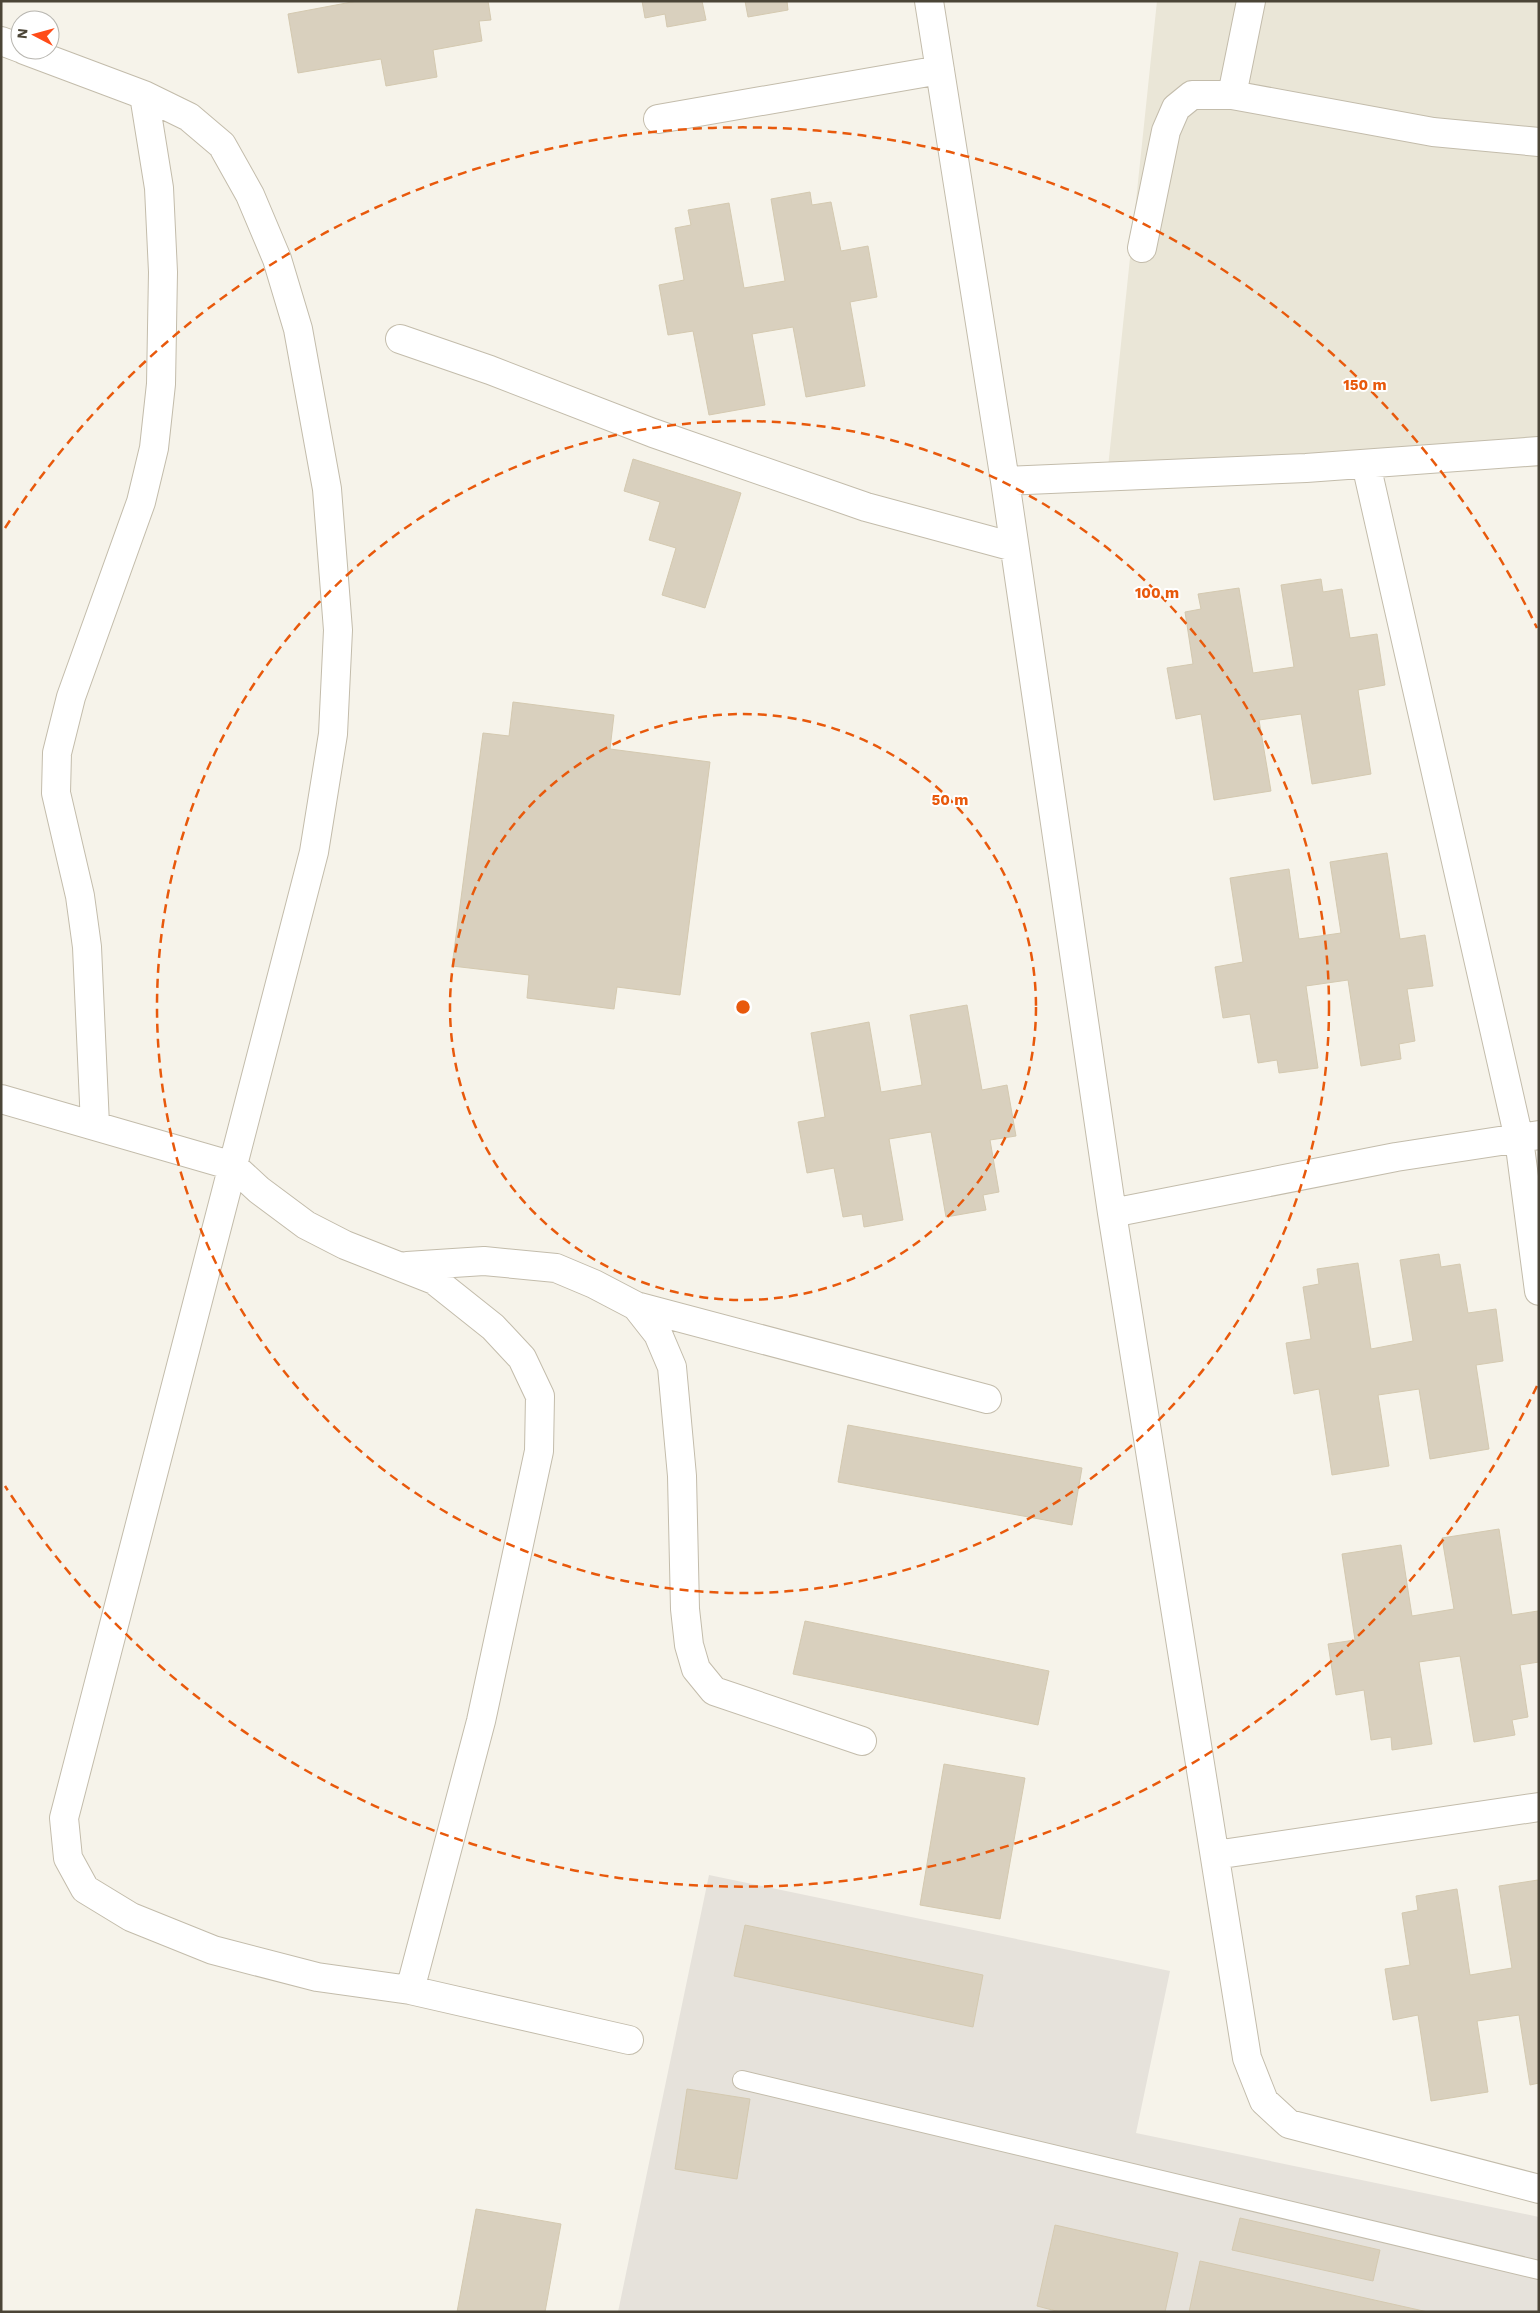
<svg xmlns="http://www.w3.org/2000/svg" width="1540" height="2313" font-family="'Work Sans',sans-serif">
  <style>
    .residential { fill: #eae6d7 }
    .industrial { fill: #e6e2db }
    .building { fill: #d9d0be; stroke: #d4c9b0 }
    .lines { fill: none; stroke-linecap: round; stroke-linejoin: round }
    .lane-casing { stroke: #c3bcab; stroke-width: 20 }
    .street-casing { stroke: #c3bcab; stroke-width: 30 }
    .lane { stroke: #fff; stroke-width: 18 }
    .street { stroke: #fff; stroke-width: 28 }
    .ring { fill: none; stroke: #e8590c; stroke-width: 2.5; stroke-dasharray: 9 6 }
    .centre { fill: #e8590c; stroke: #fff; stroke-width: 2.5 }
    .ring-label { font-size: 15px; text-anchor: middle; font-weight: bold; fill: #e8590c; stroke: #fff; stroke-width: 4; stroke-linejoin: round; paint-order: stroke }
  </style>
  <rect width="100%" height="100%" fill="#f6f3ea"/>
  <path class="residential" d="M 1157,1 L 1539,1 L 1539,467 L 1107,477 Z"/>
  <path class="industrial" d="M 709,1875 L 1170,1971 L 1136,2133 L 1539,2217 L 1539,2312 L 618,2312 Z"/>
  <path class="building" d="M 357,1 L 488,1 L 491,20 L 479,21 L 482,41 L 433,50 L 437,77 L 386,86 L 381,59 L 298,73 L 288,14 Z
    M 642,1 L 702,1 L 706,20 L 667,27 L 665,14 L 645,18 Z
    M 745,1 L 787,1 L 788,10 L 748,17 Z
    M 810,192 L 812,205 L 831,202 L 841,251 L 868,246 L 877,297 L 850,302 L 865,386 L 806,397 L 793,327 L 752,334 L 765,405 L 709,415 L 693,331 L 668,335 L 659,285 L 684,280 L 675,228 L 691,225 L 688,210 L 729,203 L 744,288 L 785,281 L 771,199 Z
    M 633,459 L 741,493 L 705,608 L 662,595 L 676,548 L 649,540 L 660,502 L 624,491 Z
    M 1321,579 L 1323,592 L 1342,589 L 1350,638 L 1377,634 L 1385,685 L 1358,690 L 1371,774 L 1312,784 L 1301,714 L 1259,720 L 1271,791 L 1214,800 L 1201,714 L 1176,719 L 1167,668 L 1193,664 L 1185,612 L 1201,609 L 1198,594 L 1239,588 L 1253,673 L 1294,667 L 1281,585 Z
    M 513,702 L 614,715 L 610,749 L 710,762 L 680,995 L 617,987 L 614,1009 L 527,998 L 529,975 L 452,966 L 483,733 L 509,736 Z
    M 1387,853 L 1400,939 L 1425,935 L 1433,986 L 1407,989 L 1415,1041 L 1399,1044 L 1401,1059 L 1361,1066 L 1348,980 L 1306,986 L 1318,1068 L 1279,1073 L 1277,1060 L 1258,1063 L 1250,1014 L 1223,1018 L 1215,967 L 1243,962 L 1230,878 L 1289,869 L 1299,939 L 1341,933 L 1330,862 Z
    M 967,1005 L 982,1090 L 1007,1085 L 1016,1136 L 990,1140 L 999,1192 L 983,1195 L 986,1210 L 946,1217 L 931,1132 L 889,1139 L 903,1220 L 864,1227 L 862,1214 L 843,1217 L 834,1168 L 807,1173 L 798,1122 L 825,1117 L 811,1033 L 869,1022 L 881,1092 L 922,1085 L 910,1015 Z
    M 1439,1254 L 1441,1267 L 1460,1264 L 1468,1313 L 1496,1309 L 1503,1361 L 1476,1365 L 1489,1449 L 1430,1459 L 1419,1389 L 1378,1395 L 1389,1466 L 1332,1475 L 1319,1389 L 1294,1394 L 1286,1343 L 1311,1339 L 1303,1287 L 1319,1284 L 1317,1269 L 1358,1263 L 1371,1349 L 1413,1341 L 1400,1260 Z
    M 848,1425 L 1082,1468 L 1072,1525 L 838,1482 Z
    M 1499,1529 L 1512,1615 L 1538,1611 L 1539,1618 L 1539,1662 L 1520,1665 L 1528,1717 L 1512,1720 L 1515,1735 L 1474,1742 L 1460,1656 L 1419,1662 L 1432,1744 L 1392,1750 L 1391,1737 L 1371,1740 L 1364,1690 L 1336,1695 L 1328,1644 L 1355,1640 L 1342,1554 L 1401,1545 L 1412,1616 L 1454,1609 L 1442,1538 Z
    M 805,1621 L 1049,1671 L 1038,1725 L 793,1674 Z
    M 944,1764 L 1025,1778 L 1000,1919 L 920,1905 Z
    M 1538,1880 L 1539,2083 L 1530,2085 L 1519,2015 L 1477,2021 L 1488,2092 L 1431,2101 L 1418,2015 L 1393,2020 L 1385,1969 L 1410,1965 L 1402,1913 L 1418,1910 L 1416,1896 L 1457,1889 L 1470,1975 L 1512,1968 L 1499,1886 Z
    M 745,1925 L 983,1975 L 973,2027 L 734,1976 Z
    M 687,2089 L 750,2099 L 737,2179 L 675,2169 Z
    M 476,2209 L 561,2224 L 545,2312 L 457,2312 Z
    M 1240,2218 L 1380,2250 L 1373,2281 L 1232,2250 Z
    M 1055,2225 L 1178,2253 L 1165,2312 L 1060,2312 L 1037,2306 Z
    M 1200,2261 L 1428,2312 L 1189,2312 Z"/>
  <g class="lines">
    <g class="lane-casing">
      <path id="lane" d="M 742,2080 L 1539,2270"/>
    </g>
    <g class="street-casing">
      <path id="street" d="M 929,1 L 1005,481 L 1112,1213 L 1247,2058 L 1264,2101 L 1289,2124 L 1539,2189
        M 1,41 L 20,48
        M 24,50 L 144,95 L 189,117 L 222,145 L 250,195 L 277,259 L 298,329 L 327,489 L 338,630 L 333,734 L 314,852 L 64,1818 L 68,1858 L 85,1889 L 131,1917 L 213,1950 L 317,1977 L 410,1990 L 629,2040
        M 1232,95 L 1251,1
        M 658,119 L 940,70
        M 1142,248 L 1166,131 L 1176,108 L 1192,95 L 1232,95 L 1433,132 L 1539,142
        M 400,339 L 490,370 L 653,433 L 866,507 L 1014,547
        M 1366,464 L 1519,1139 L 1539,1291
        M 1005,481 L 1306,468 L 1539,451
        M 1,1099 L 233,1166 L 259,1190 L 306,1225 L 345,1245 L 434,1280 L 493,1327 L 522,1358 L 540,1396 L 539,1451 L 481,1721 L 410,1990
        M 95,1125 L 87,947 L 80,896 L 56,793 L 57,753 L 71,697 L 141,502 L 154,448 L 161,384 L 163,272 L 159,188 L 144,95
        M 1112,1213 L 1396,1157 L 1539,1135
        M 407,1266 L 484,1261 L 556,1268 L 594,1284 L 636,1306 L 658,1334 L 672,1367 L 682,1476 L 685,1609 L 689,1645 L 696,1669 L 714,1691 L 862,1741
        M 636,1306 L 987,1399
        M 1215,1855 L 1539,1807"/>
    </g>
    <use href="#lane" class="lane"/>
    <use href="#street" class="street"/>
  </g>
  <g class="ring">
    <circle cx="743" cy="1007" r="293"/>
    <circle cx="743" cy="1007" r="586"/>
    <path d="M1537 1386A880 880 0 0 1 5 1486M5 528A880 880 0 0 1 1537 628"/>
  </g>
  <circle cx="743" cy="1007" r="8" class="centre"/>
  <g class="ring-label">
    <text x="1365" y="390">150 m</text>
    <text x="1157" y="598">100 m</text>
    <text x="950" y="805">50 m</text>
  </g>
  <rect width="1540" height="2313" fill="none" stroke="#4b4537" stroke-width="5"/>
  <g transform="translate(35 35) rotate(276)"><circle r="24" fill="#ffffff" stroke="#b7b5af"/>
  <path d="M0-4L9 19L0 12L-9 19Z" fill="#ff4c18"/>
  <text y="-8" font-size="14" font-weight="bold" text-anchor="middle" fill="#4b4537">N</text>
  </g>
</svg>
